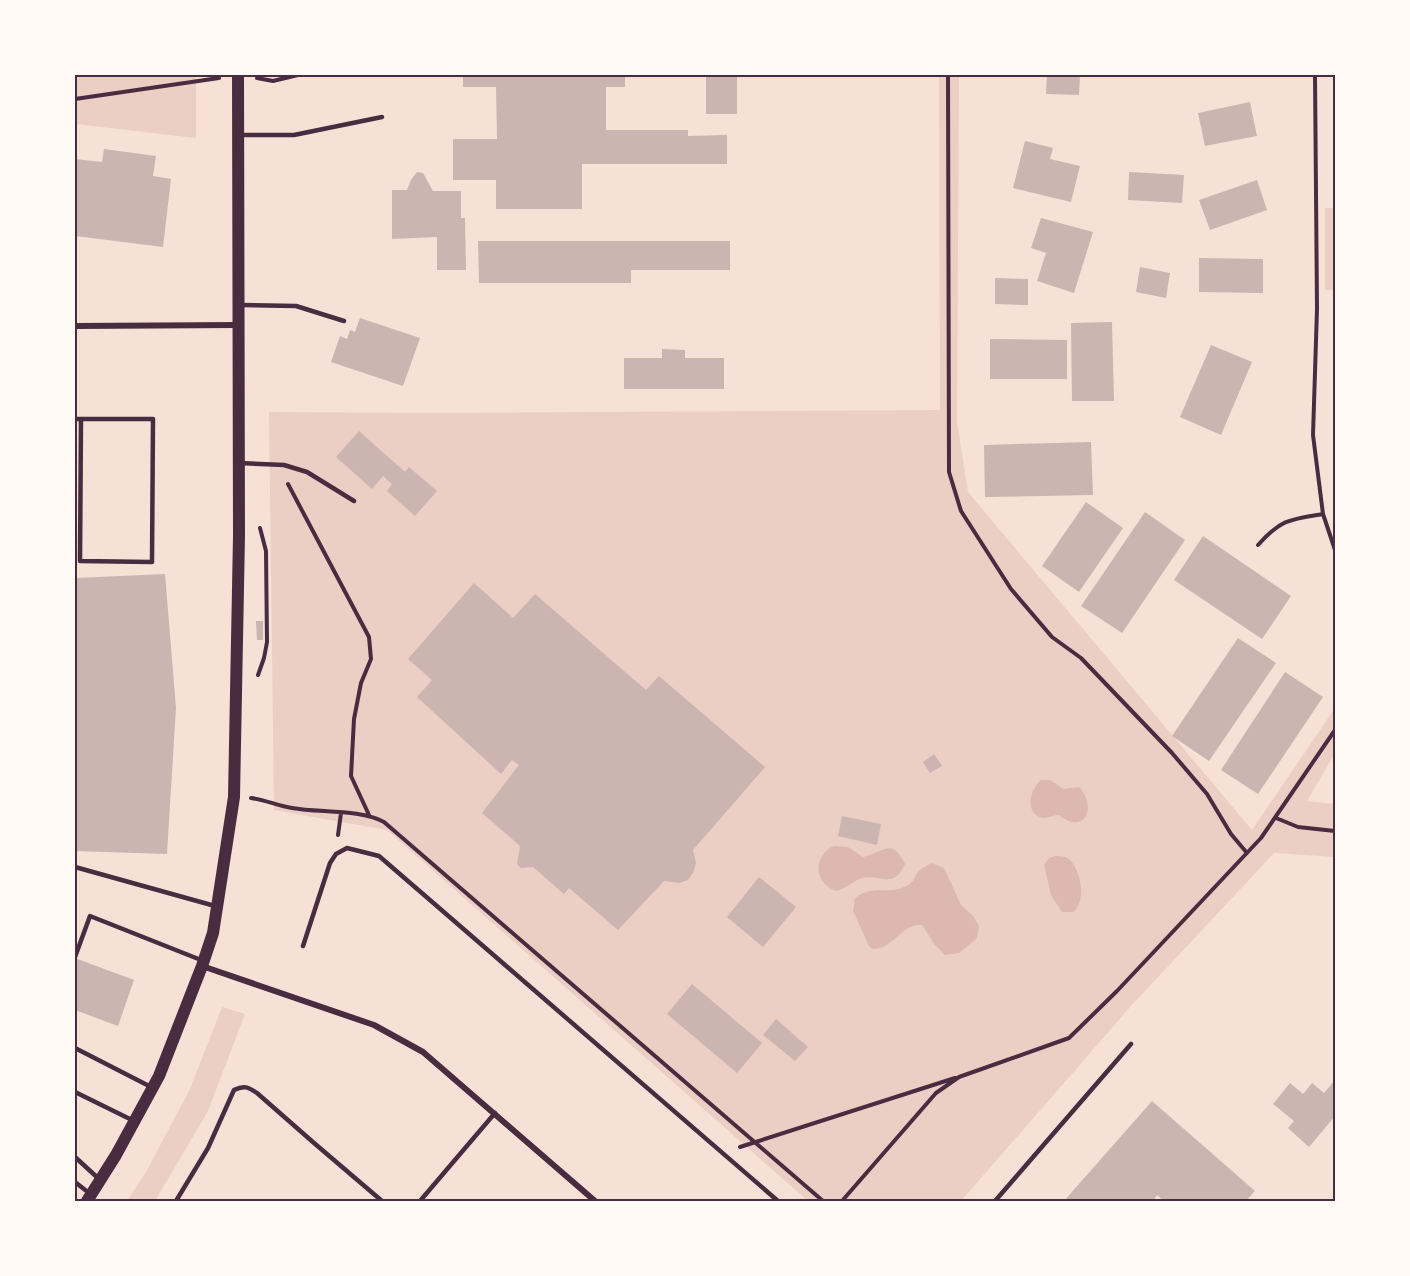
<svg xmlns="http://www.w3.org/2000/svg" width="1410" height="1276" font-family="Manrope,sans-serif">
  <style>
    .green { fill: #ebcfc5 }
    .water { fill: #dcb8b0 }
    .building { fill: #ccb4b1 }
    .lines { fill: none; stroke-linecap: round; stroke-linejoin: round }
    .path { stroke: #4a2c40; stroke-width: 4 }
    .service { stroke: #4a2c40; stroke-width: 4.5 }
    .minor { stroke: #4a2c40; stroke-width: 6 }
    .secondary { stroke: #4a2c40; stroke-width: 12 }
    .neatline { fill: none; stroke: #4a2c40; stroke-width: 2 }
  </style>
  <rect width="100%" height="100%" fill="#f7e1d7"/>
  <path class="green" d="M 75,75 L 196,75 L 196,138 L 75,124 Z
    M 939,75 L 959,75 L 957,422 L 968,492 L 1252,830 L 1335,708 L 1335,753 L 1307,801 L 1335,804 L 1335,857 L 1274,853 L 1131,1006 L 961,1201 L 808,1201 L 387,830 L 274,810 L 269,412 L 444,413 L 940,410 Z
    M 1325,208 L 1335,208 L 1335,286 L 1332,290 L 1325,290 Z
    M 222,1007 L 245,1014 L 208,1111 L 155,1201 L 127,1201 L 146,1172 L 190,1089 Z"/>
  <path class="water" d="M 1041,780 L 1050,780 L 1064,789 L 1079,787 C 1097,805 1086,837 1059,815 C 1052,815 1046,820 1040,817 C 1024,811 1031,788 1041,780 Z
    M 834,846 L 848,847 L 863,857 C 884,852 892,837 905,864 C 894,890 880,874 862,878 C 853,881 846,889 836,891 C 813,883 813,855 834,846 Z
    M 1055,856 C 1060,856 1065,856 1069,859 C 1081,870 1087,901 1073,912 L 1062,912 L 1051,895 L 1044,865 L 1049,858 Z
    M 932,863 L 944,868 L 961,905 L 973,916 L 979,926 L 977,938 L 959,953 L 945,955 L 935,945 L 922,925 C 901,923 894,949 873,949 L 869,946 L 853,911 L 855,898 C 873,884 885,895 904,887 C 914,884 914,876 920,870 C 923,867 928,865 932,863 Z"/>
  <path class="building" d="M 463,75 L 625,75 L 625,87 L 606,87 L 606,130 L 688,130 L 688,136 L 727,135 L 727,164 L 582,164 L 582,209 L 496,209 L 496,180 L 453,180 L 453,139 L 497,139 L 496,87 L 463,87 Z
    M 706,75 L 737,75 L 737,114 L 706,114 Z
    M 1047,75 L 1080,75 L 1079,95 L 1046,94 Z
    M 1250,102 L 1257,136 L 1205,146 L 1198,113 Z
    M 1025,141 L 1053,148 L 1050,159 L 1080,166 L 1071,202 L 1013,188 Z
    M 104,149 L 156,156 L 153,176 L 171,179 L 163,247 L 75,236 L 75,159 L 102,162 Z
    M 417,172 L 423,173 L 433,191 L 461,191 L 461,218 L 465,218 L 466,270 L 437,270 L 437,237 L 392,239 L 392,190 L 407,190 L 411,180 Z
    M 1129,172 L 1184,175 L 1182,203 L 1128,200 Z
    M 1257,180 L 1267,210 L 1210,230 L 1199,200 Z
    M 1041,218 L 1093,232 L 1074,293 L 1037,281 L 1046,253 L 1031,248 Z
    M 478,241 L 730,241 L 730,270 L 631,270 L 631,283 L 479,283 Z
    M 1199,258 L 1263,259 L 1263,293 L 1199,292 Z
    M 1140,267 L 1170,273 L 1166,298 L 1136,292 Z
    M 995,278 L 1028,279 L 1028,305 L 995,304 Z
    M 360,318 L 420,338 L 403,386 L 331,362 L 340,336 L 347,339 L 350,330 L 355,332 Z
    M 1112,322 L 1114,401 L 1072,401 L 1071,323 Z
    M 990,339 L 1067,340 L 1067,379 L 990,379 Z
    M 1211,345 L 1252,362 L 1221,435 L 1180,417 Z
    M 662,349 L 685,350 L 685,358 L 724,358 L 724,389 L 624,389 L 624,358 L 662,358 Z
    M 359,431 L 405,472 L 409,467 L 437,491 L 415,516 L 387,491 L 392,484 L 383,476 L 372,489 L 336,457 Z
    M 1091,442 L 1093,495 L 985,497 L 984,445 Z
    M 1086,502 L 1123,528 L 1079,592 L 1042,566 Z
    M 1145,512 L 1185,540 L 1122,633 L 1081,606 Z
    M 1203,536 L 1291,596 L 1262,639 L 1174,580 Z
    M 165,574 L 176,708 L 167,854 L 75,851 L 75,578 Z
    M 474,583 L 513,618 L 535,594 L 646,690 L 659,676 L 765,767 L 693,850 L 696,863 L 693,873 L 688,880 L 679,883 L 664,881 L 618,930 L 569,888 L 564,894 L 533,867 L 521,868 L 517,864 L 520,846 L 482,813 L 519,765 L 512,760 L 501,774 L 417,697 L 432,680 L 408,659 Z
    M 256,621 L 263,621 L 263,640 L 257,640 Z
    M 1238,638 L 1276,663 L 1209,761 L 1172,736 Z
    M 1285,672 L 1323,697 L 1258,794 L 1221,770 Z
    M 934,754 L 942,766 L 930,773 L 923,762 Z
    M 842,816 L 881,824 L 877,845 L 838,836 Z
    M 759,877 L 796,907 L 763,947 L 727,917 Z
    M 75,958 L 134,980 L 118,1026 L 75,1010 Z
    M 692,984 L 762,1043 L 737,1073 L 667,1014 Z
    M 776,1019 L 808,1047 L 795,1061 L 763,1035 Z
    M 1335,1080 L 1335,1116 L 1309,1147 L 1288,1128 L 1294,1121 L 1273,1104 L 1290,1083 L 1303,1094 L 1312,1083 L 1324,1093 Z
    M 1152,1101 L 1255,1191 L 1246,1201 L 1164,1201 L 1157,1195 L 1153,1201 L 1064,1201 Z"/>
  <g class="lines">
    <path class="path" d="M 948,75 L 949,472 L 961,511 L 1011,589 L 1052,637 L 1081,658 L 1172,753 L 1207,794 L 1231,834 L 1247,853
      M 1315,75 L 1317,309 L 1313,435 L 1323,514 L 1335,550
      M 257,78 L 273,81 L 298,75
      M 75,99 L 219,78
      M 288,484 L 369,637 L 371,659 L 361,683 L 354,719 L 351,776 L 369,815
      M 1258,545 C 1281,519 1291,519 1323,514
      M 258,675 L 264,658 L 267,642 L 266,551 L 260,528
      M 251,798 C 266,800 278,806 292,808 C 319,813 360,809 384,822 L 823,1201
      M 1276,818 L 1298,827 L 1335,831
      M 338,835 L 341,813
      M 740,1147 L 955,1078
      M 842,1201 L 936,1093 L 959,1077 L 1069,1038 L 1117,991 L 1261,838 L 1335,730"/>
    <path class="service" d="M 240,135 L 294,135 L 382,117
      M 241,305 L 296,306 L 344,321
      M 75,419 L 153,419 L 152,562 L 80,561 L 81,419
      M 240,463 L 284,465 L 307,472 L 354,501
      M 75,867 L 215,906
      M 303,946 L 330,863 L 336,854 L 347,848 L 379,856 L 778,1201
      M 75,957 L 90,916 L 201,960
      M 75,1048 L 153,1088
      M 75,1092 L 132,1120
      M 75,1157 L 99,1179
      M 75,1182 L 89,1193
      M 176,1201 L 208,1148 L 234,1090 C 244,1085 248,1087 257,1093 L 314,1143 L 382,1201
      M 420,1201 L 495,1113
      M 995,1201 L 1131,1044"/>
    <path class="minor" d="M 75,326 L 237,325
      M 202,966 L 374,1025 L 423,1052 L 595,1201"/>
    <path class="secondary" d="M 87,1201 L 116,1155 L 159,1076 L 202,966 L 213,933 L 234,797 L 239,536 L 238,75"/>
  </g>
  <rect width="1410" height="1276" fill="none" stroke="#fffaf5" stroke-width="153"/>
  <rect x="76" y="76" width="1258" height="1124" class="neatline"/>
</svg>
